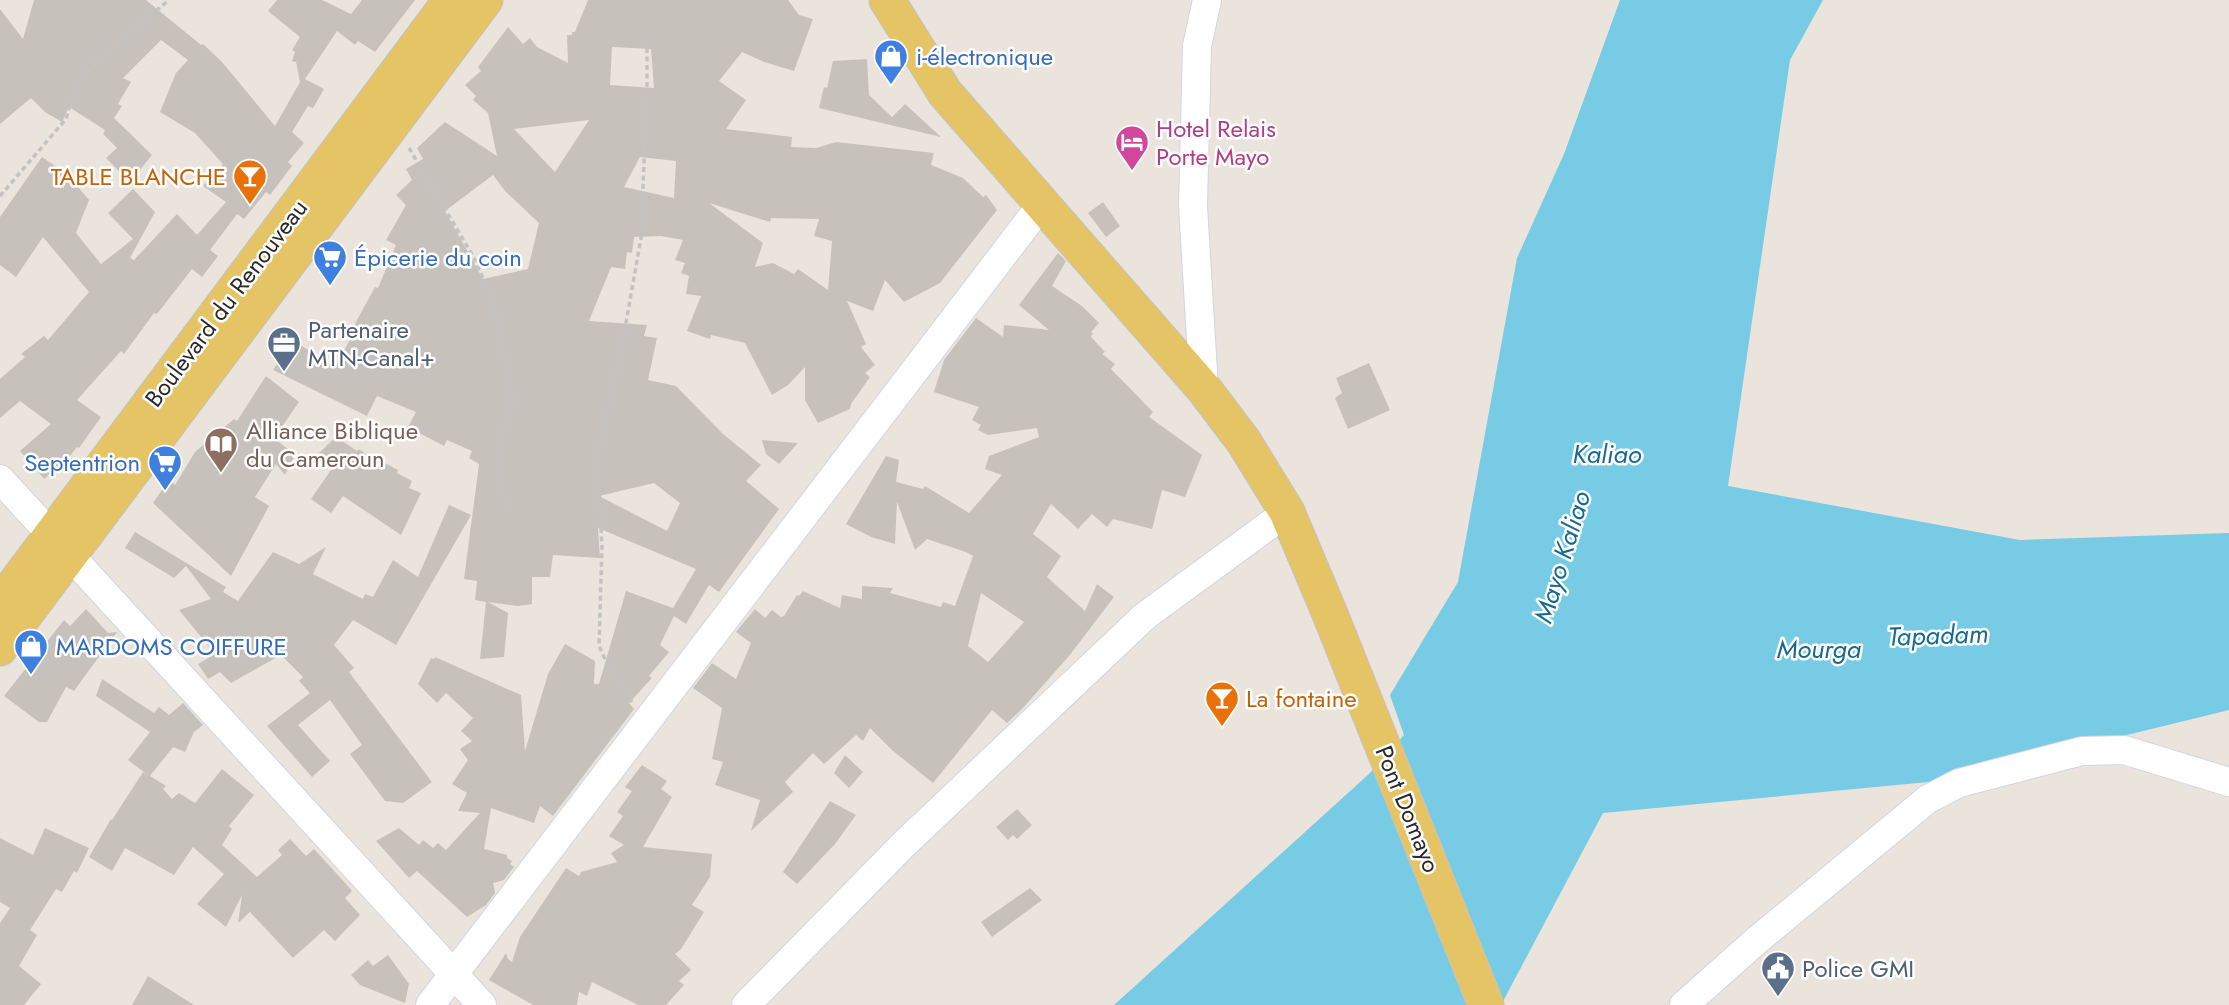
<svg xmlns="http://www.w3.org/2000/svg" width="2229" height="1005" font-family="Jost,sans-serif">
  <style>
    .water { fill: #77cbe5 }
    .building { fill: #c6c2bb; fill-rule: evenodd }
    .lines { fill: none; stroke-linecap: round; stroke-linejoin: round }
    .minor-casing { stroke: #d2d5e1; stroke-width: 30 }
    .major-casing { stroke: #c3c3c3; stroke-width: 37 }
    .path { stroke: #c3c3c3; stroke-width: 3.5; stroke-dasharray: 5 3.5; stroke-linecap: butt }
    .minor { stroke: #fff; stroke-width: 28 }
    .major { stroke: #e5c466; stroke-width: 35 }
    .labels { text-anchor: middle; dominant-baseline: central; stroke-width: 5; stroke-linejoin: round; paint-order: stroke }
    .shop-label { font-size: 24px; fill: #366cbe; stroke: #fff; text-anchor: start }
    .hotel-label { font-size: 24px; fill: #b23c85; stroke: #fff; text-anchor: start }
    .food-label { font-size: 24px; fill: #c56008; stroke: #fff; text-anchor: end }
    .street-label { font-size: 24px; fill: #292929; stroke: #fff }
    .service-label { font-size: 24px; fill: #4e5e75; stroke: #fff; text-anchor: start }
    .education-label { font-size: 24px; fill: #785e54; stroke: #fff; text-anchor: start }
    .water-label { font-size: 26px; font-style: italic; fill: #18698f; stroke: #fff }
  </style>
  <rect width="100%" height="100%" fill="#eae4dc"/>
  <path class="water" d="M 1620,0 L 1823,0 L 1790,60 L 1728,486 L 2020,540 L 2229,533 L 2229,710 L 1939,781 L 1603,813 L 1501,1005 L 1114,1005 L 1370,773 L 1404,735 L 1390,695 L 1458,582 L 1517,258 L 1564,154 Z"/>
  <path class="building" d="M 34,0 L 146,0 L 201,45 L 203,44 L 222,62 L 275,126 L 300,82 L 296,62 L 292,61 L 295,52 L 292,50 L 300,37 L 268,11 L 277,0 L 322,0 L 351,14 L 362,0 L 415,0 L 375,52 L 358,41 L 355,45 L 337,31 L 305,79 L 324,89 L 313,108 L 308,106 L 292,132 L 304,143 L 288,162 L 292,166 L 270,195 L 266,192 L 244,219 L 237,214 L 210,250 L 218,256 L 202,277 L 192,269 L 157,314 L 154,313 L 124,354 L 121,351 L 77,400 L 101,417 L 79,448 L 77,447 L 67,460 L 44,479 L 20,451 L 51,424 L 20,401 L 0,418 L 0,379 L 25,357 L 21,354 L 44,336 L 48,340 L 89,292 L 43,237 L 16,277 L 0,265 L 0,217 L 42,157 L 67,174 L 89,200 L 76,233 L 101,264 L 133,239 L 108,213 L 133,189 L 155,212 L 130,258 L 134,260 L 177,214 L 197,235 L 226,202 L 203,186 L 223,164 L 195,133 L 160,112 L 176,73 L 188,60 L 161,40 L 123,78 L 131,82 L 118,104 L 122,106 L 114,118 L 152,155 L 130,182 L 106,158 L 117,148 L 103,134 L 105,130 L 69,107 L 62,122 L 45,112 L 31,98 L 0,124 L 0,9 L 23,39 Z
    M 588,0 L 788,0 L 799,15 L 813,19 L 794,71 L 764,62 L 742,52 L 719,81 L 746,100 L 726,129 L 792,137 L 791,147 L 816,148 L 836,142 L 934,153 L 931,165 L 963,178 L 983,197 L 986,195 L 997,210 L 940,283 L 904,302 L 885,280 L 873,311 L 847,301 L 866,344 L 861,347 L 875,365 L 865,373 L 870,377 L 851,404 L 850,409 L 818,423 L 805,400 L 805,367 L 788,385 L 772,395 L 745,343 L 711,335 L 710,339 L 687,331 L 701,296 L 686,294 L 689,276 L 681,273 L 685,263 L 675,260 L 683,240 L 661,236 L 634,237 L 632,253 L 627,252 L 625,269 L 611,267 L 589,321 L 647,325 L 644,336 L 657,338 L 648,380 L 676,386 L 723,434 L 761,465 L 746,481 L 779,509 L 719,592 L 709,585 L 686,624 L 674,616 L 660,645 L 669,652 L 649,676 L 652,678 L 629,703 L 634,709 L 553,816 L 540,806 L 534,823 L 491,808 L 484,849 L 507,855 L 507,858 L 512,861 L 510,864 L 514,867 L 504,880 L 493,883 L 495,893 L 486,905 L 467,917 L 417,871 L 409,878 L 376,841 L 399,828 L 419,845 L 423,840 L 433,848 L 438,843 L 446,850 L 480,813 L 458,811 L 467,793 L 452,784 L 468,760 L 460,749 L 472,741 L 461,731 L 473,718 L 446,693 L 437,703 L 418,684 L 431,658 L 434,659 L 435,657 L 521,695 L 525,751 L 548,674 L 565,644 L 595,661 L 594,684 L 599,684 L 626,591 L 673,608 L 696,569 L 598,528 L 600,558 L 553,555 L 550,577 L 532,577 L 532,604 L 518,606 L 488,602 L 508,613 L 504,657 L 480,659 L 486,602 L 475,600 L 477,581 L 464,579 L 479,464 L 469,458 L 472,451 L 447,440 L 444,446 L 408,427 L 416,412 L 377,396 L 367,416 L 273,370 L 293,340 L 335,368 L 353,334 L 350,333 L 375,287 L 378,288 L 396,245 L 386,240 L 406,205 L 396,195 L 412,180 L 406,169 L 423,159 L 417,148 L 445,122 L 497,156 L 488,113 L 473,100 L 476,96 L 465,85 L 481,71 L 478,67 L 508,27 L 523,44 L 530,38 L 537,47 L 568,63 L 567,35 L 572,35 L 572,32 L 575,32 ZM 612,47 L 651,49 L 654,88 L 610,85 ZM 589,120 L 555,172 L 514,129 ZM 640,157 L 676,161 L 674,198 L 624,187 ZM 493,175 L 505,191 L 539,223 L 528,269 L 483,279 L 445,211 ZM 709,203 L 770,222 L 771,218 L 819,219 L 814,236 L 832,241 L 828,290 L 798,269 L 794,274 L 773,263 L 755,267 L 763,243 ZM 654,483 L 680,503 L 667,531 L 599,496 Z
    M 867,59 L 869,95 L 892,117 L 905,104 L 941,137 L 819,108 L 824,87 L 827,88 L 833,61 Z
    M 1103,202 L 1120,226 L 1106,237 L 1088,213 Z
    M 1058,253 L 1066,261 L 1052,286 L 1082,306 L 1099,323 L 1091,332 L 1093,333 L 1091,337 L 1105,352 L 1102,354 L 1115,364 L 1111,369 L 1153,412 L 1149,417 L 1202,455 L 1185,497 L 1162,490 L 1152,529 L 1113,519 L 1107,527 L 1092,514 L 1078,529 L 1051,504 L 1033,534 L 1061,556 L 1047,577 L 1085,611 L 1097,584 L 1114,597 L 1069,656 L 1022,709 L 1007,723 L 992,710 L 933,783 L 892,750 L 870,728 L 863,741 L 856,735 L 824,764 L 813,753 L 785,782 L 793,792 L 751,831 L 760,800 L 715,785 L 723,762 L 712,759 L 722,708 L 693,688 L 712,663 L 736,679 L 751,643 L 736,632 L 755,609 L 765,618 L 772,610 L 781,617 L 784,616 L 797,595 L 799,596 L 803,591 L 840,608 L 842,595 L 862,599 L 862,586 L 893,588 L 890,593 L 941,607 L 943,602 L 955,606 L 973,556 L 966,552 L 927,539 L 915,550 L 897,502 L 895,544 L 871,537 L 846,524 L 886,456 L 899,460 L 896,482 L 923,489 L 925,486 L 969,513 L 1002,475 L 985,469 L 989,456 L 1039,437 L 1037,428 L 988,435 L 978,430 L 981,425 L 972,420 L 979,407 L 934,392 L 944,360 L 976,318 L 1003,337 L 1004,325 L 1049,330 L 1019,305 ZM 981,593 L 1024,622 L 988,662 L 968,646 Z
    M 1369,363 L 1390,410 L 1348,429 L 1335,398 L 1342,393 L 1336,378 Z
    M 266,376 L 299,402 L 274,438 L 295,455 L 285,475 L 276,464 L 255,497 L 269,506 L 231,576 L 153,503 L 169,480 L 175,485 L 195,452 L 234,419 L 237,421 Z
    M 336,437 L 357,451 L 359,449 L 378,463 L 379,460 L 398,470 L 397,473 L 412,481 L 409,488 L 421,493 L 401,535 L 343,496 L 331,513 L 311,499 L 333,467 L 319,453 Z
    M 762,440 L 798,443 L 779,464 L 766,454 Z
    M 449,505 L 471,515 L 396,645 L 353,620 L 334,645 L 354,668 L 349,672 L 432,782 L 403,803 L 385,801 L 350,754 L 362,745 L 330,700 L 298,725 L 330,761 L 312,777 L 267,726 L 310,693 L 299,681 L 303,677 L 281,655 L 231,683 L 220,672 L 208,679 L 198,664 L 215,654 L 179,610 L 211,599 L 186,566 L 174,578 L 125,548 L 135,532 L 226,587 L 223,592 L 238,601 L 273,552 L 299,564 L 326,547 L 313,574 L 363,599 L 365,594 L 373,597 L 393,560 L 418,577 Z
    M 86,609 L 108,633 L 117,632 L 74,691 L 66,687 L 47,722 L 39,722 L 4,696 L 64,620 L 70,626 Z
    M 102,679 L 154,713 L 159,707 L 169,715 L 183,703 L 203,725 L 194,732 L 185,752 L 173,747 L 150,776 L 166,786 L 163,789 L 172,799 L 179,793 L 195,803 L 222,769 L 254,795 L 229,826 L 232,829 L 222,845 L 257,877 L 282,855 L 278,850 L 290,839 L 306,856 L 314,849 L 347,885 L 352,891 L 345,898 L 360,915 L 335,941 L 324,930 L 293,958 L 250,912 L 238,923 L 242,895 L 226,927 L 197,904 L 224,874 L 193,847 L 174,875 L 125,848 L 112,871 L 89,857 L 111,819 L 112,820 L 143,772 L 149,776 L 128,760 L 150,732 L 96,696 Z
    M 845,755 L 863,772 L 849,788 L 834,773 Z
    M 642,765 L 667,781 L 661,789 L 672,797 L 643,847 L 712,854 L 710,877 L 692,905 L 704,912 L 681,949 L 675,954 L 691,970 L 679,981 L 684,985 L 666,1005 L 638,1005 L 592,982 L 587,996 L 579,992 L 577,1005 L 533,1005 L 489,980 L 506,953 L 508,959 L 512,962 L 520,937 L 566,868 L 579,876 L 581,872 L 617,862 L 611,853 L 624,845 L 609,836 L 623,816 L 617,812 L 632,791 L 625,787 Z
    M 830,801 L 856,815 L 835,844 L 797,884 L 783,872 Z
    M 1017,809 L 1032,825 L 1017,839 L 1013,835 L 1008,840 L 996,827 Z
    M 45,828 L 89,848 L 77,873 L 74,871 L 62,892 L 56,889 L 30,930 L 37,935 L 19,966 L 41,984 L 24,1005 L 0,1005 L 0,923 L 10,908 L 0,902 L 0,838 L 33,855 Z
    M 1030,888 L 1042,900 L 992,937 L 981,922 Z
    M 388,955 L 409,984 L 405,1003 L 360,985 L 351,975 L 368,960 L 373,966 Z
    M 148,976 L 194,1005 L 132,1005 Z"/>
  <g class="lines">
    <g class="minor-casing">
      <path id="minor" d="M 1204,389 L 1193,206 L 1197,46 L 1207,0
        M 0,479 L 482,1005
        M 430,1005 L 1042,204
        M 746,1005 L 903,845 L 1145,616 L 1287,512
        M 1684,1005 L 1756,941 L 1928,799 L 1959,783 L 2082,751 L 2124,750 L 2229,782"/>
    </g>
    <g class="major-casing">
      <path id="major" d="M 887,0 L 945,93 L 1204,389 L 1244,442 L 1287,512 L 1330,614 L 1486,1005
        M 0,604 L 451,0
        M 0,648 L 485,0"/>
    </g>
    <path class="path" d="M 409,148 L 474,258 L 493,301 L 513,402 L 497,453 L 507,511
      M 0,196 L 66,119 L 75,86 L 81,78 L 107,52 L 169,0
      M 632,702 L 612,674 L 599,646 L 602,546 L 597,457 L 622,345 L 641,238 L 647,86 L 647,40"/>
    <use href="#minor" class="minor"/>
    <use href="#major" class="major"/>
  </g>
  <defs>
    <g id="shop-pin" transform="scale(1.75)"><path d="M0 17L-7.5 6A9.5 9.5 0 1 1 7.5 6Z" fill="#3f7fe0" stroke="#fff"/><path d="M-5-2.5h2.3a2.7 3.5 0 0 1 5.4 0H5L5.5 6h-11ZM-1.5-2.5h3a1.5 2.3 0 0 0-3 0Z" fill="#fff"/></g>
    <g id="hotel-pin" transform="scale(1.75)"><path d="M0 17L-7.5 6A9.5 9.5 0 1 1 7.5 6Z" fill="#d1479c" stroke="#fff"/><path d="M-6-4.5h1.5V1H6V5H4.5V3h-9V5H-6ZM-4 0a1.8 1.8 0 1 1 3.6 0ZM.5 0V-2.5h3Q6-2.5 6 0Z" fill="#fff"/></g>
    <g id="bar-pin" transform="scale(1.75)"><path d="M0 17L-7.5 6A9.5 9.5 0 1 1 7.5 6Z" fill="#e8710a" stroke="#fff"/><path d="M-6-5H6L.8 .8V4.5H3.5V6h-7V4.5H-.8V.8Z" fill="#fff"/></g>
    <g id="supermarket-pin" transform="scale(1.75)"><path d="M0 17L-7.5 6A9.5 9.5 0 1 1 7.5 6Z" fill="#3f7fe0" stroke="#fff"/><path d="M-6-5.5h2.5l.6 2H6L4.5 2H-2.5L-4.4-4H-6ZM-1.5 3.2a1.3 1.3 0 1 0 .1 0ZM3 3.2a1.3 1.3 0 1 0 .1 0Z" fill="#fff"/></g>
    <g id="office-pin" transform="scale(1.75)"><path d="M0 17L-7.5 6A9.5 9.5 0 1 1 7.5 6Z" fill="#5c6f8a" stroke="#fff"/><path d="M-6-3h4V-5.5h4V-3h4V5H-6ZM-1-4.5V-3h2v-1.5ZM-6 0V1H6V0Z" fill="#fff"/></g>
    <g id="library-pin" transform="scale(1.75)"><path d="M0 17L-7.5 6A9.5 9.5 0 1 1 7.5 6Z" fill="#8d6e63" stroke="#fff"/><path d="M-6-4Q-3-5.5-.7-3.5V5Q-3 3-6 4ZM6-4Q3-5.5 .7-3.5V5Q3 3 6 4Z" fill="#fff"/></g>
    <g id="civic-pin" transform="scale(1.75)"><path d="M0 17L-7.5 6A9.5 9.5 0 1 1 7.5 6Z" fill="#5c6f8a" stroke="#fff"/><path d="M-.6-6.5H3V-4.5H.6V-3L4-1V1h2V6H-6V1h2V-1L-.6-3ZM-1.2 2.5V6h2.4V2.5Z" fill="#fff"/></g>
  </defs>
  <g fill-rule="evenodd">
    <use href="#shop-pin" x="891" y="56"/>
    <use href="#hotel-pin" x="1132" y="142"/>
    <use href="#bar-pin" x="250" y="176"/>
    <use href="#supermarket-pin" x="330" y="257"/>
    <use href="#office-pin" x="284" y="343"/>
    <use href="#library-pin" x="221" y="444"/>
    <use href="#supermarket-pin" x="165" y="462"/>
    <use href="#shop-pin" x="31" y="646"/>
    <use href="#bar-pin" x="1222" y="698"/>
    <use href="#civic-pin" x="1778" y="968"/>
  </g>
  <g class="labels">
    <g class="shop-label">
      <text x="916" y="56">i-électronique</text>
      <text x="354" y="257">Épicerie du coin</text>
      <text x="140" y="462" text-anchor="end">Septentrion</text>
      <text x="56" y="646">MARDOMS COIFFURE</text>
    </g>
    <g class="hotel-label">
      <text x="1156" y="128">Hotel Relais<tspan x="1156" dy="28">Porte Mayo</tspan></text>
    </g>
    <g class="food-label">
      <text x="226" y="176">TABLE BLANCHE</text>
      <text x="1246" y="698" text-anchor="start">La fontaine</text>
    </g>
    <g class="street-label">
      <text transform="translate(226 303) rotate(-53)">Boulevard du Renouveau</text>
      <text transform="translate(1408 809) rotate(68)">Pont Domayo</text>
    </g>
    <g class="service-label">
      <text x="308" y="329">Partenaire<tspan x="308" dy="28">MTN-Canal+</tspan></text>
      <text x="1802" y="968">Police GMI</text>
    </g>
    <g class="education-label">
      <text x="246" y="430">Alliance Biblique<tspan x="246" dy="28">du Cameroun</tspan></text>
    </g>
    <g class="water-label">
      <text x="1607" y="454">Kaliao</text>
      <text transform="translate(1562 557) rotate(-73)">Mayo Kaliao</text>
      <text transform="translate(1938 635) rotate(-2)">Tapadam</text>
      <text x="1819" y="649">Mourga</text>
    </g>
  </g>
</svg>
